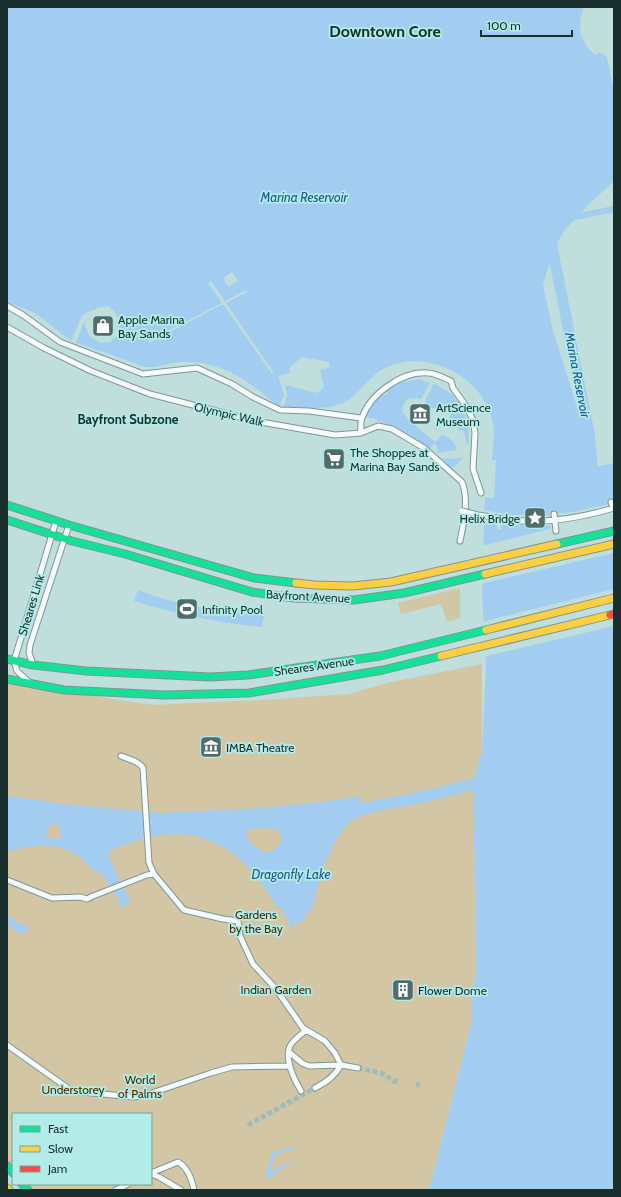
<svg xmlns="http://www.w3.org/2000/svg" width="621" height="1197" font-family="Cabin,sans-serif">
  <style>
    .green { fill: #d3c6a5 }
    .water { fill: #a3cdf0; fill-rule: evenodd }
    .pier { fill: #bfdedc }
    .lines { fill: none; stroke-linecap: round; stroke-linejoin: round }
    .canal { stroke: #a3cdf0; stroke-width: 6 }
    .river { stroke: #a3cdf0; stroke-width: 11 }
    .street-tunnel { stroke: #9ebbb9; stroke-width: 5; stroke-dasharray: 5 2.5; stroke-linecap: butt }
    .street-casing { stroke: #7e9694; stroke-width: 7 }
    .fast-casing { stroke: #7e9694; stroke-width: 9 }
    .slow-casing { stroke: #7e9694; stroke-width: 9 }
    .jam-casing { stroke: #7e9694; stroke-width: 9 }
    .street { stroke: #f5fafa; stroke-width: 5 }
    .fast { stroke: #16e098; stroke-width: 7 }
    .slow { stroke: #ffcf43; stroke-width: 7 }
    .jam { stroke: #f24e42; stroke-width: 7 }
    .street-bridge-casing { stroke: #7e9694; stroke-width: 7; stroke-linecap: butt }
    .street-bridge { stroke: #f5fafa; stroke-width: 5 }
    .labels { text-anchor: middle; dominant-baseline: central; stroke-width: 3.5; stroke-linejoin: round; paint-order: stroke }
    .poi-label { font-size: 12px; fill: #182f2d; stroke: #b2ebe7; text-anchor: start }
    .street-label { font-size: 12px; fill: #182f2d; stroke: #b2ebe7 }
    .park-label { font-size: 12px; fill: #472900; stroke: #b2ebe7 }
    .water-label { font-size: 13px; font-style: italic; fill: #20588e; stroke: #b2ebe7 }
    .neighbourhood-label { font-size: 13px; font-weight: bold; fill: #182f2d; stroke: #b2ebe7 }
    .district-label { font-size: 16px; font-weight: bold; fill: #182f2d; stroke: #b2ebe7 }
  </style>
  <rect width="100%" height="100%" fill="#bfdedc"/>
  <path class="green" d="M 460,588 L 460,618 L 447,622 L 441,604 L 401,614 L 398,603 Z
    M 482,664 L 482,752 L 474,778 L 476,960 L 470,1028 L 429,1190 L 33,1190 L 28,1184 L 151,1184 L 151,1114 L 13,1114 L 13,1167 L 7,1161 L 7,683 L 153,705 L 278,699 L 348,694 L 387,683 Z"/>
  <path class="water" d="M 7,7 L 584,7 C 576,25 580,43 595,55 L 599,52 L 607,57 L 614,92 L 614,181 L 589,204 L 565,230 L 555,246 L 543,284 L 553,331 L 596,467 L 614,463 L 614,1190 L 429,1190 L 470,1028 L 476,960 L 473,790 C 456,794 440,799 423,803 C 402,807 363,811 348,824 C 329,841 317,889 311,913 L 307,911 L 303,923 L 294,922 L 294,929 L 291,929 L 281,907 L 278,909 C 250,862 219,829 161,835 C 143,837 125,845 108,851 C 113,869 121,885 131,901 L 120,909 L 118,899 L 101,872 L 96,873 C 89,866 82,858 73,853 C 54,841 27,846 7,852 L 7,796 L 70,805 L 162,813 L 264,808 L 323,802 L 360,796 L 361,803 L 432,789 L 474,778 L 482,752 L 486,668 L 482,594 L 485,498 L 494,498 L 496,460 L 492,460 C 493,448 495,435 493,423 C 485,378 429,348 387,367 C 366,377 360,397 340,404 C 322,411 299,406 280,408 C 251,383 224,361 183,362 C 171,362 159,368 146,367 C 140,366 132,362 126,360 C 109,354 91,348 74,342 C 61,335 51,324 39,316 C 29,309 18,307 7,302 ZM 53,824 L 56,824 L 60,829 L 61,835 L 59,839 L 53,839 L 47,837 L 46,834 L 48,828 ZM 268,828 L 278,830 L 282,836 C 281,844 275,852 266,853 C 257,848 243,842 247,830 L 252,829 Z
    M 420,379 L 430,383 L 421,399 C 415,398 410,397 406,401 C 403,404 402,409 403,413 C 404,416 429,437 434,441 L 436,442 L 442,435 C 450,438 456,441 456,450 L 438,453 L 437,446 L 434,443 L 429,451 L 376,419 L 365,417 L 370,406 L 380,393 L 383,396 L 388,393 L 387,391 L 383,393 L 393,384 Z
    M 434,383 L 453,395 L 458,402 L 458,404 L 452,403 L 452,405 L 459,406 L 460,404 C 467,417 469,428 469,443 L 466,445 L 465,435 L 462,430 L 460,431 L 449,421 L 451,411 L 450,403 L 444,408 L 427,408 L 425,401 Z
    M 464,457 L 451,470 L 442,458 L 453,459 Z
    M 138,590 C 177,606 222,611 264,616 L 262,627 C 218,623 176,614 134,601 Z
    M 7,915 L 19,923 L 30,927 L 21,935 L 7,924 Z
    M 293,1147 L 295,1148 C 282,1156 273,1147 272,1170 L 273,1171 L 281,1166 L 298,1162 L 281,1169 L 269,1179 L 265,1175 L 273,1152 Z"/>
  <path class="pier" d="M 232,272 L 238,281 L 228,287 L 223,278 Z
    M 211,281 L 225,301 L 246,290 L 247,292 L 226,303 L 274,373 L 272,374 L 223,304 L 149,343 L 148,341 L 222,303 L 208,283 Z
    M 107,306 L 114,311 L 119,319 L 120,331 L 116,337 L 110,342 L 101,343 L 89,336 L 85,325 L 86,320 L 83,324 L 76,343 L 71,341 L 81,318 L 84,314 L 100,307 Z
    M 302,357 L 329,362 L 330,367 L 320,370 L 324,387 L 317,393 L 285,385 L 287,396 L 283,408 L 280,408 L 279,407 L 284,395 L 278,376 L 290,373 L 289,368 Z
    M 614,503 L 614,553 L 480,584 L 482,546 L 550,529 L 551,525 L 526,526 L 502,524 L 501,529 L 498,530 L 496,524 L 482,521 L 483,510 L 511,515 L 548,515 L 573,512 Z
    M 614,589 L 614,626 L 483,657 L 481,622 Z"/>
  <g class="lines">
    <path class="canal" d="M 570,218 L 614,209"/>
    <path class="river" d="M 550,237 L 589,432 L 592,464"/>
    <path class="street-tunnel" d="M 358,1068 L 381,1073 L 394,1081 L 400,1082
      M 416,1084 L 420,1085
      M 248,1125 L 315,1088"/>
    <g class="street-casing">
      <path id="street" d="M 7,306 L 23,315 L 60,342 L 143,374 L 197,368 L 232,384 L 253,397 L 280,410 L 309,411 L 361,418
        M 7,327 L 44,348 L 91,371 L 150,394 L 255,421 L 335,435 L 361,433 L 378,426 L 392,429 L 424,448 L 462,482 C 469,500 464,522 460,541
        M 361,433 C 361,428 360,422 362,418 C 370,394 402,371 428,373 C 435,373 444,378 451,381 L 453,388 L 466,406 L 473,420 L 475,433 L 473,469 L 481,493
        M 611,502 L 613,508
        M 554,514 L 556,531
        M 511,520 C 546,524 580,518 614,508
        M 33,665 L 29,653 L 30,645 L 69,525
        M 29,682 L 17,671 L 14,661 L 56,521
        M 121,756 C 128,759 139,761 143,768 L 149,863 L 154,874
        M 7,880 L 52,898 L 80,897 L 87,899 L 93,896 L 147,875 L 154,874 L 184,910 L 223,919 L 238,921 L 240,936 L 253,964 L 276,989 L 303,1028 L 325,1041 L 335,1053 L 341,1065
        M 7,1045 L 72,1091 L 133,1097 L 146,1095 L 211,1073 L 232,1067 L 290,1066
        M 289,1052 L 302,1063 L 309,1066 L 341,1065 L 358,1068
        M 315,1088 C 327,1082 335,1076 341,1065
        M 301,1091 C 294,1079 284,1060 290,1046 C 293,1040 301,1035 306,1030
        M 151,1173 L 178,1162 C 187,1167 192,1180 194,1190
        M 151,1174 L 159,1177 L 181,1190
        M 116,1190 L 128,1184"/>
    </g>
    <g class="fast-casing">
      <path id="fast" d="M 7,505 L 69,525 L 254,578 L 296,583
        M 7,520 L 72,541 L 125,554 L 252,592 L 294,598 L 354,600 L 404,593 L 485,574
        M 557,544 L 614,531
        M 7,659 L 33,665 L 86,671 L 210,677 L 248,675 L 380,656 L 486,630
        M 7,679 L 64,690 L 165,695 L 249,693 L 383,670 L 441,656
        M 7,1166 L 13,1173
        M 22,1184 L 28,1190"/>
    </g>
    <g class="slow-casing">
      <path id="slow" d="M 485,574 L 614,544
        M 296,583 L 315,585 L 353,586 L 391,582 L 557,544
        M 486,630 L 614,598
        M 441,656 L 610,615
        M 7,1188 L 9,1190"/>
    </g>
    <g class="jam-casing">
      <path id="jam" d="M 610,615 L 614,614"/>
    </g>
    <use href="#street" class="street"/>
    <use href="#fast" class="fast"/>
    <use href="#slow" class="slow"/>
    <use href="#jam" class="jam"/>
    <g class="street-bridge-casing">
      <path id="street-bridge" d="M 462,511 L 478,515 L 511,520"/>
    </g>
    <use href="#street-bridge" class="street-bridge"/>
  </g>
  <defs>
    <g id="shop-square" transform="scale(1.15)"><rect x="-9" y="-9" width="18" height="18" rx="4" fill="#526c6a" stroke="#b2ebe7"/><path d="M-5-2.5h2.3a2.7 3.5 0 0 1 5.4 0H5L5.5 6h-11ZM-1.5-2.5h3a1.5 2.3 0 0 0-3 0Z" fill="#fff"/></g>
    <g id="museum-square" transform="scale(1.15)"><rect x="-9" y="-9" width="18" height="18" rx="4" fill="#526c6a" stroke="#b2ebe7"/><path d="M0-6L6-3V-2H-6V-3ZM-5-1h2V3h-2ZM-1-1h2V3h-2ZM3-1h2V3H3ZM-6 4H6V6H-6Z" fill="#fff"/></g>
    <g id="supermarket-square" transform="scale(1.15)"><rect x="-9" y="-9" width="18" height="18" rx="4" fill="#526c6a" stroke="#b2ebe7"/><path d="M-6-5.5h2.5l.6 2H6L4.5 2H-2.5L-4.4-4H-6ZM-1.5 3.2a1.3 1.3 0 1 0 .1 0ZM3 3.2a1.3 1.3 0 1 0 .1 0Z" fill="#fff"/></g>
    <g id="sight-square" transform="scale(1.15)"><rect x="-9" y="-9" width="18" height="18" rx="4" fill="#526c6a" stroke="#b2ebe7"/><path d="M0-6L1.8-2.2L6-1.7L2.9 1.2L3.7 5.4L0 3.3L-3.7 5.4L-2.9 1.2L-6-1.7L-1.8-2.2Z" fill="#fff"/></g>
    <g id="stadium-square" transform="scale(1.15)"><rect x="-9" y="-9" width="18" height="18" rx="4" fill="#526c6a" stroke="#b2ebe7"/><path d="M0-5a6.5 5 0 1 0 0 10a6.5 5 0 1 0 0-10ZM-3.5-1.8h7v3.6h-7Z" fill="#fff"/></g>
    <g id="building-square" transform="scale(1.15)"><rect x="-9" y="-9" width="18" height="18" rx="4" fill="#526c6a" stroke="#b2ebe7"/><path d="M-4-6H4V6H1V3H-1V6H-4ZM-2.5-4.3h1.7v1.8h-1.7ZM.8-4.3h1.7v1.8H.8ZM-2.5-1h1.7V.8h-1.7ZM.8-1h1.7V.8H.8Z" fill="#fff"/></g>
  </defs>
  <g fill-rule="evenodd">
    <use href="#shop-square" x="103" y="326"/>
    <use href="#museum-square" x="420" y="414"/>
    <use href="#supermarket-square" x="334" y="459"/>
    <use href="#sight-square" x="535" y="518"/>
    <use href="#stadium-square" x="187" y="609"/>
    <use href="#museum-square" x="211" y="747"/>
    <use href="#building-square" x="403" y="990"/>
  </g>
  <g class="labels">
    <g class="poi-label">
      <text x="118" y="319">Apple Marina<tspan x="118" dy="14">Bay Sands</tspan></text>
      <text x="436" y="407">ArtScience<tspan x="436" dy="14">Museum</tspan></text>
      <text x="350" y="452">The Shoppes at<tspan x="350" dy="14">Marina Bay Sands</tspan></text>
      <text x="520" y="518" text-anchor="end">Helix Bridge</text>
      <text x="202" y="609">Infinity Pool</text>
      <text x="226" y="747">IMBA Theatre</text>
      <text x="418" y="990">Flower Dome</text>
    </g>
    <g class="street-label">
      <text transform="translate(229 414) rotate(13)">Olympic Walk</text>
      <text transform="translate(308 596) rotate(3)">Bayfront Avenue</text>
      <text transform="translate(31 605) rotate(-73)">Sheares Link</text>
      <text transform="translate(314 666) rotate(-8)">Sheares Avenue</text>
    </g>
    <g class="park-label">
      <text x="256" y="914">Gardens<tspan x="256" dy="14">by the Bay</tspan></text>
      <text x="276" y="989">Indian Garden</text>
      <text x="140" y="1079">World<tspan x="140" dy="14">of Palms</tspan></text>
      <text x="73" y="1089">Understorey</text>
    </g>
    <g class="water-label">
      <text x="304" y="197">Marina Reservoir</text>
      <text transform="translate(578 375) rotate(79)">Marina Reservoir</text>
      <text x="291" y="874">Dragonfly Lake</text>
    </g>
    <g class="neighbourhood-label">
      <text x="128" y="419">Bayfront Subzone</text>
    </g>
    <g class="district-label">
      <text x="385" y="31">Downtown Core</text>
    </g>
  </g>
  <rect width="621" height="1197" fill="none" stroke="#182f2d" stroke-width="16"/>
  <rect x="12" y="1113" width="140" height="72" fill="#b2ebe7" stroke="#74a09d"/>
  <rect x="20" y="1126" width="20" height="6" fill="#16e098" stroke="#74a09d"/>
  <text x="48" y="1133" font-size="12" fill="#182f2d">Fast</text>
  <rect x="20" y="1146" width="20" height="6" fill="#ffcf43" stroke="#74a09d"/>
  <text x="48" y="1153" font-size="12" fill="#182f2d">Slow</text>
  <rect x="20" y="1166" width="20" height="6" fill="#f24e42" stroke="#74a09d"/>
  <text x="48" y="1173" font-size="12" fill="#182f2d">Jam</text>
  <path d="M481 30v6h91v-6" fill="none" stroke="#182f2d" stroke-width="2"/>
  <text x="487" y="30" font-size="12" fill="#182f2d" stroke="#b2ebe7" stroke-width="3" paint-order="stroke">100 m</text>
</svg>
